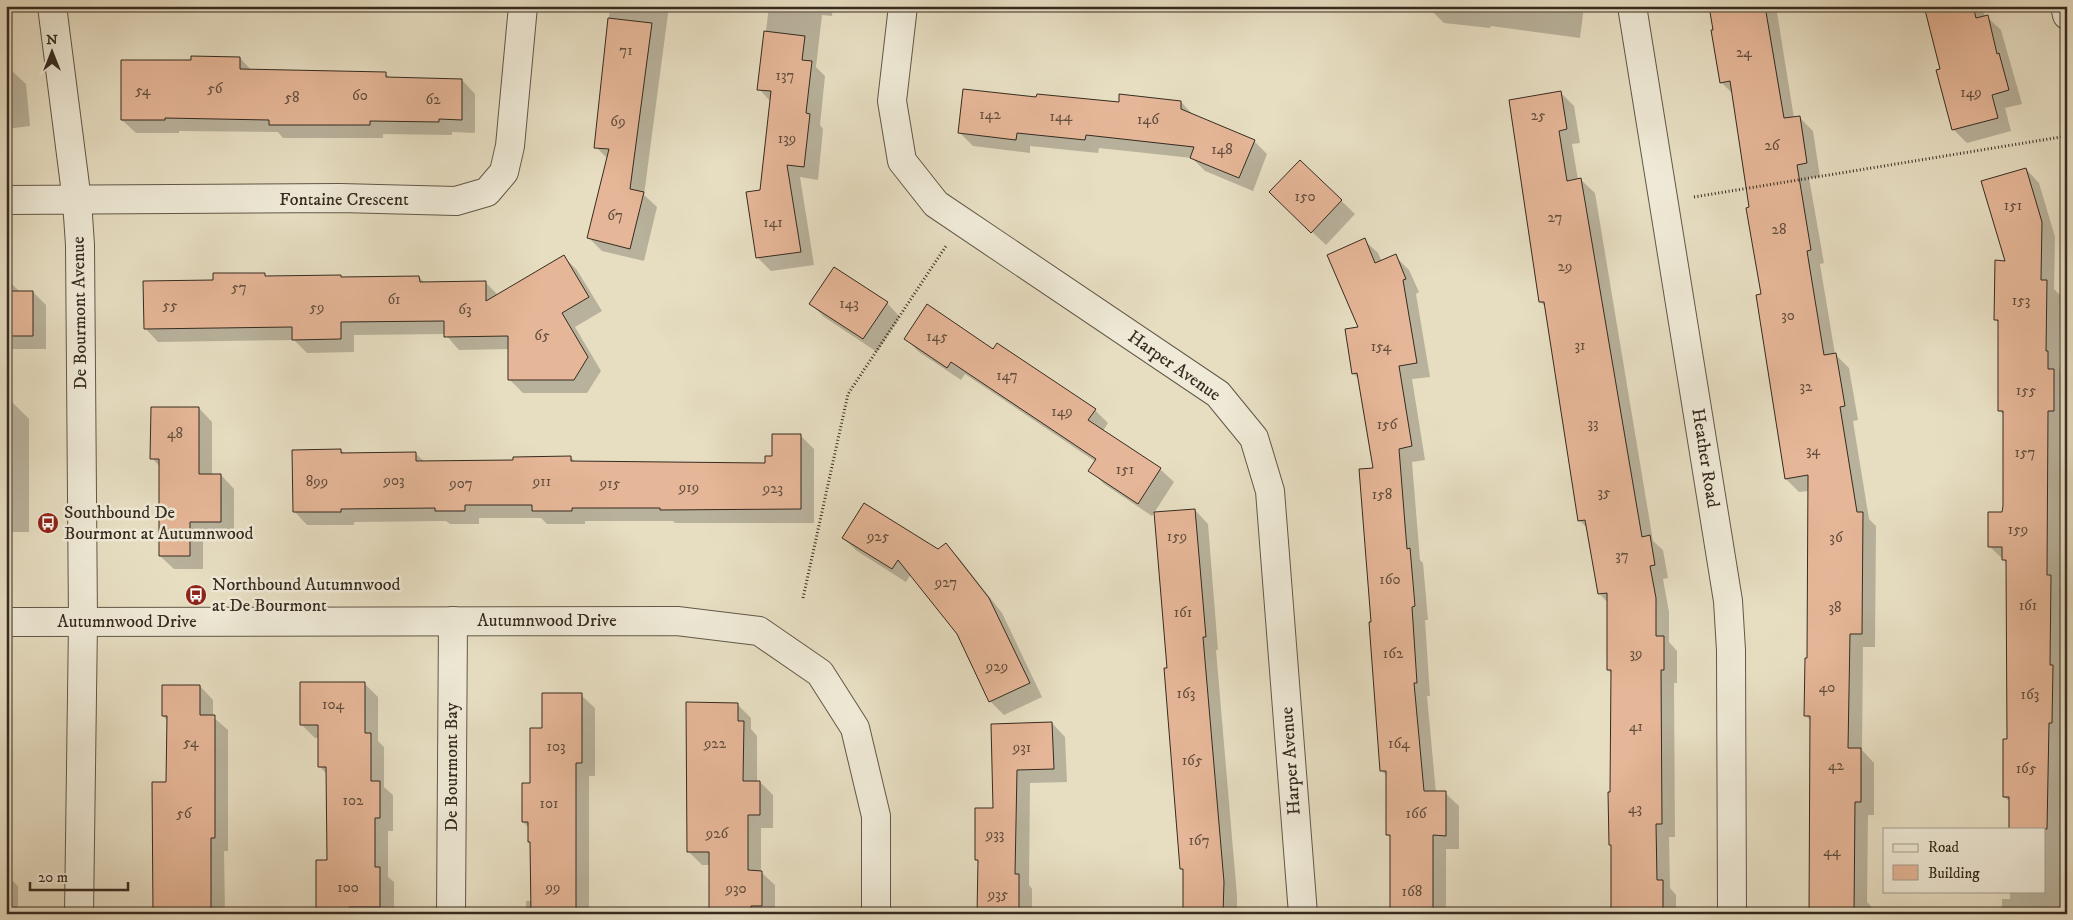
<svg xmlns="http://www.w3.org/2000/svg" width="2073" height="920" font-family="'IM FELL DW Pica',serif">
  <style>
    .shadow { fill: #0003 }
    .building { fill: #e5b697; stroke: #362b20 }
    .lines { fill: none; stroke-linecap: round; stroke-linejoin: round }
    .minor-casing { stroke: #625848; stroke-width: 30 }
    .tertiary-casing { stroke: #625848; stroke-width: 30 }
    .path { stroke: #362b20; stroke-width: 3; stroke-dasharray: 1 2.5; stroke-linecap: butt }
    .minor { stroke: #efead7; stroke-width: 28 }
    .tertiary { stroke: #efead7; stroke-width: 28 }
    .labels { text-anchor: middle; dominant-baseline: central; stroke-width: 5; stroke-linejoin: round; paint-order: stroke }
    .number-label { font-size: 15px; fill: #624e3e }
    .street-label { font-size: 18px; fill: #362b20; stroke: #efead7 }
    .poi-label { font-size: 18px; fill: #362b20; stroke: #efead7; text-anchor: start }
  </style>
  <rect width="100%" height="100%" fill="#e7dec2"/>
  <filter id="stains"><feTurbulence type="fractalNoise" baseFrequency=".004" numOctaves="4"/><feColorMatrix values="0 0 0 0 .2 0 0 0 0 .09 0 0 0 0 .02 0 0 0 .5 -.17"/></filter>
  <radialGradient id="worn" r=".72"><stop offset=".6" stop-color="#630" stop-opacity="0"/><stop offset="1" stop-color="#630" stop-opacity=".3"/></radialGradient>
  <path class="shadow" d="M 610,6 L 669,6 L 644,195 L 657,207 L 644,261 L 602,251 L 588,237 L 608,159 L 596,147 Z
    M 769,6 L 833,6 L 832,16 L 822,15 L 816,67 L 825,76 L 820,125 L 823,129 L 818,180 L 800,177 L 814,265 L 771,271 L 758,258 L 761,191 L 771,102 L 759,89 Z
    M 1241,6 L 1266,6 L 1265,9 Z
    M 1390,6 L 1584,6 L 1580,38 L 1491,26 L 1490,28 L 1444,23 L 1433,12 Z
    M 1710,6 L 1776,6 L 1794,118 L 1799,117 L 1813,131 L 1820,177 L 1809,178 L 1824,263 L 1820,264 L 1835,354 L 1849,368 L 1858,420 L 1853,421 L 1869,519 L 1876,526 L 1875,647 L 1863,647 L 1862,750 L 1874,763 L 1874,815 L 1868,815 L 1867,902 L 1873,908 L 1873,914 L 1810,914 L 1811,721 L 1805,715 L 1808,660 L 1809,491 L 1799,492 L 1786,479 L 1751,208 L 1733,94 L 1721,82 Z
    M 1926,6 L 1982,6 L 1985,17 L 1987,17 L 2001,30 L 2022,104 L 2005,108 L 2011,131 L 1967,143 L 1953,129 Z
    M 240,58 L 252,71 L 385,73 L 391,79 L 462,80 L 475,94 L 475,133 L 452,132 L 452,135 L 383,134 L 383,138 L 283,138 L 278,132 L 179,131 L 179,133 L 136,133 L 122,120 L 192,61 Z
    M 6,71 L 12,71 L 26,84 L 30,126 L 6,129 Z
    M 1560,92 L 1574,106 L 1580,143 L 1572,144 L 1578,180 L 1581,180 L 1595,193 L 1653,541 L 1663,550 L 1668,578 L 1663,579 L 1669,612 L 1669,642 L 1677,651 L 1677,683 L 1674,683 L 1675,837 L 1669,837 L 1670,888 L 1676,895 L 1676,914 L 1612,914 L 1612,847 L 1610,845 L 1612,674 L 1608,670 L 1608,603 L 1599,593 L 1588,529 L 1580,521 L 1546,307 L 1540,302 Z
    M 1037,99 L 1120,103 L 1181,102 L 1194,116 L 1254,141 L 1267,154 L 1253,191 L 1205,171 L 1192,158 L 1099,148 L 1098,153 L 1030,146 L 1030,153 L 973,146 L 960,133 Z
    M 1300,161 L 1355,214 L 1326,245 L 1284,205 Z
    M 2026,169 L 2039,183 L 2055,237 L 2054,289 L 2060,295 L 2059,364 L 2061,378 L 2067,384 L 2067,424 L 2061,424 L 2060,587 L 2064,590 L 2063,677 L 2066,680 L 2065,736 L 2062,736 L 2060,833 L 2066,839 L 2067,914 L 2002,914 L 2002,899 L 2010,899 L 2010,891 L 2044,891 L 2044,829 L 2004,797 L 2008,740 L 2008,564 L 1989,546 L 2004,506 L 2004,415 L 1999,410 L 1999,323 L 1995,319 Z
    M 1364,240 L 1378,253 L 1382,262 L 1395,256 L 1409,270 L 1419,292 L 1416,294 L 1430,377 L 1412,379 L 1425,460 L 1412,462 L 1420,560 L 1423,563 L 1428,620 L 1425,620 L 1430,696 L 1427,696 L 1436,793 L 1445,793 L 1459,806 L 1459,849 L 1446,849 L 1446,914 L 1391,914 L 1392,839 L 1387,835 L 1387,776 L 1382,771 L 1373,623 L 1375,469 L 1360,380 L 1353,373 L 1360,328 Z
    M 564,257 L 577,270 L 602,311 L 575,327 L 601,371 L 587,393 L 523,393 L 509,379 L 510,349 L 459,350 L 445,334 L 354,335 L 354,352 L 307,353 L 294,340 L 158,342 L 145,328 L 214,281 L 264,275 L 267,277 L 419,277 L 425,283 L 485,282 L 498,295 Z
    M 6,283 L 11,283 L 20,292 L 33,292 L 46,305 L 46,349 L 6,349 Z
    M 887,303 L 900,317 L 877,352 L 824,317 L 811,304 Z
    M 905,338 L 994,350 L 1095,410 L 1108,423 L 1103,431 L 1160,469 L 1174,482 L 1152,516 L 1104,484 L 1090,470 L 1096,462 L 965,374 L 961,380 L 919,352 Z
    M 6,400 L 10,400 L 29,419 L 29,532 L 6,532 Z
    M 199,408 L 212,422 L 212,475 L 221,475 L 234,489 L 234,535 L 203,535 L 203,569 L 174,569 L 160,556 L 160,467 L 152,458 Z
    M 800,435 L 814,449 L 814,523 L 675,523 L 673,521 L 585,521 L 585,524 L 547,524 L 541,518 L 479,518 L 479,524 L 450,524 L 446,521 L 354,522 L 354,525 L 307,525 L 294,511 L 341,450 L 345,454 L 416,454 L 425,462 L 514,461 L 571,457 L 576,463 L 766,464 Z
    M 1195,510 L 1208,524 L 1218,650 L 1216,650 L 1237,896 L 1237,914 L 1185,914 L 1184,871 L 1182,868 L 1168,669 Z
    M 843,538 L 938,551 L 946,545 L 959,558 L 1002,613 L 1042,697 L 1004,715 L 990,701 L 958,633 L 911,574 L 906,582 L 857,551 Z
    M 364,683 L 378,697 L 378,741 L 384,747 L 384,787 L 393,795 L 393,831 L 388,831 L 388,877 L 394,882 L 394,914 L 317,914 L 328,861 L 327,774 L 320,767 L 320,738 L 315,738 L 302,725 Z
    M 200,686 L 213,700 L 213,717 L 228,730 L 228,851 L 224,851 L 225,914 L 154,914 L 167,784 L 168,721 L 163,716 Z
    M 581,695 L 595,708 L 595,776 L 589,776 L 589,914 L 526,914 L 526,901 L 532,901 L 531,843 L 529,828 L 523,822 L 543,729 Z
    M 737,704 L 751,718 L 751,729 L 757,736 L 757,782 L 760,782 L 773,795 L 773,828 L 761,828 L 761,872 L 775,885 L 775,914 L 710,914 L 710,865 L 702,865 L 688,851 Z
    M 6,711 L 7,875 L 18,886 L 18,914 L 6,914 Z
    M 1052,723 L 1065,737 L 1067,782 L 1030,783 L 1029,885 L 1032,889 L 1032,914 L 978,914 L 979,863 L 976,859 L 994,809 L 992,725 Z"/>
  <path class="building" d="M 1709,6 L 1765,6 L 1784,118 L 1800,116 L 1807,163 L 1797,165 L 1811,250 L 1807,251 L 1824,355 L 1836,353 L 1845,406 L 1840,407 L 1857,512 L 1863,512 L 1862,634 L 1850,634 L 1848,748 L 1861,748 L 1861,802 L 1855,802 L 1854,914 L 1809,914 L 1810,716 L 1804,716 L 1805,658 L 1807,658 L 1808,475 L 1785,479 L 1756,295 L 1761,294 L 1746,208 L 1749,207 L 1730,81 L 1720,83 L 1711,30 L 1713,30 Z
    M 1924,6 L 1973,6 L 1976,18 L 1988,15 L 1997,54 L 1999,53 L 2009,90 L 1992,95 L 1998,118 L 1952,130 L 1936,70 L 1940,69 Z
    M 608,18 L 652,23 L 630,189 L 644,192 L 630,249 L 587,238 L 609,149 L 594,148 Z
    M 764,31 L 805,36 L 802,60 L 812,61 L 806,113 L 810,114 L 804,167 L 787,165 L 801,252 L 756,258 L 746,192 L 760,190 L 771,91 L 757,90 Z
    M 191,56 L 240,57 L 240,69 L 386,72 L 386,77 L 462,79 L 462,120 L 439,119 L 439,122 L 370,121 L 370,125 L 269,125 L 269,120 L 165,118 L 165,120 L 121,120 L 121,60 L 191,60 Z
    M 963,89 L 1036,97 L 1037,94 L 1119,102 L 1119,94 L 1181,101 L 1181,109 L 1255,140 L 1239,178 L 1190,158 L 1194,147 L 1086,135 L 1085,140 L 1017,133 L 1016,140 L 958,133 Z
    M 1561,91 L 1567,129 L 1559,131 L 1567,181 L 1581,178 L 1642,537 L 1650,535 L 1655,565 L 1650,566 L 1656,598 L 1656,636 L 1664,636 L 1664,670 L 1661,670 L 1662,824 L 1656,824 L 1657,880 L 1663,880 L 1663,914 L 1611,914 L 1611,845 L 1609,845 L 1608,792 L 1610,792 L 1611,670 L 1607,670 L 1607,593 L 1598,594 L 1585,520 L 1578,521 L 1544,302 L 1539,302 L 1509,100 Z
    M 1300,160 L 1342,200 L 1311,233 L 1269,192 Z
    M 2026,168 L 2042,222 L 2041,280 L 2047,280 L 2046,351 L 2048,351 L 2048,369 L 2054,369 L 2054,411 L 2048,411 L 2047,575 L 2051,575 L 2050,665 L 2053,665 L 2052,723 L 2049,723 L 2047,829 L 2009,829 L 2009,797 L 2003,797 L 2003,739 L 2007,739 L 2006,560 L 2002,560 L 2002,547 L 1988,547 L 1988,512 L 2002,512 L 2003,506 L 2003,411 L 1998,411 L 1998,320 L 1994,320 L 1995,260 L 2005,261 L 1981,181 Z
    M 1365,238 L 1375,263 L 1396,254 L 1406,279 L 1403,280 L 1417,363 L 1399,366 L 1412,446 L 1399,449 L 1407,549 L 1410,548 L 1415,606 L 1412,607 L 1417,683 L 1414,683 L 1424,791 L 1446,791 L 1446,836 L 1433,835 L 1433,914 L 1390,914 L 1390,835 L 1386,835 L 1386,771 L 1380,771 L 1369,622 L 1371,622 L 1359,469 L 1373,468 L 1357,373 L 1352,374 L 1345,329 L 1358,327 L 1327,255 Z
    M 564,255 L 589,297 L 562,313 L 588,357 L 574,380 L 508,380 L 508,336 L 444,337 L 444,321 L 341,322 L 341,339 L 292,340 L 292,327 L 144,329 L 143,281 L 213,280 L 213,273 L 265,273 L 265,276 L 341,275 L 341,277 L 419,276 L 420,282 L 486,281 L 486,301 Z
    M 834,267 L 888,302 L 863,339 L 809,304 Z
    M 6,291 L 33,291 L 33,336 L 6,336 Z
    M 927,304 L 993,349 L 997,343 L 1096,409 L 1088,420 L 1161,468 L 1138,504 L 1088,471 L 1096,459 L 951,362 L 947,368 L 904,339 Z
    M 151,407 L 199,407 L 199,474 L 221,474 L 221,522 L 190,522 L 190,556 L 159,556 L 159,459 L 150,459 Z
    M 772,434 L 801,434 L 801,509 L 660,510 L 660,508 L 572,508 L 572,511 L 532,511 L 532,505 L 465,505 L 465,511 L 435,511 L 435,508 L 341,509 L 341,512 L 293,512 L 292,450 L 341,449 L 341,453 L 416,452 L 416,461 L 513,460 L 513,457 L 571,456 L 571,461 L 765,463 L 765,456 L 772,456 Z
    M 864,503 L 938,549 L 946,543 L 989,598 L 1030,683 L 989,702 L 957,634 L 898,560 L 892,569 L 842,538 Z
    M 1195,509 L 1206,637 L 1203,637 L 1224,882 L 1223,914 L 1183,914 L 1183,869 L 1180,869 L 1164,668 L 1167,668 L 1154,512 Z
    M 300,682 L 365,682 L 365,733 L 371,733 L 371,781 L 380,781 L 380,818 L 375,818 L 375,867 L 380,867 L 380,907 L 349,907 L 349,914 L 316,914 L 316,860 L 327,860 L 326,767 L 318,767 L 318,725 L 300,725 Z
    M 162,685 L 200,685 L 200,715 L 215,715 L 215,838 L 211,838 L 211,914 L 153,914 L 152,782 L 166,782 L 167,716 L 162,716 Z
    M 542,693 L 582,693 L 582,763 L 576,763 L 576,914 L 531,914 L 530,842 L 528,842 L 528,822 L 522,822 L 522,783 L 530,783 L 530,728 L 542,728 Z
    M 686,702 L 738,703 L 738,721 L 744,721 L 743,781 L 760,781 L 760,815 L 748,815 L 748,870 L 762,871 L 762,906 L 751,906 L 751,914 L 709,914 L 709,852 L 687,852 Z
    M 1052,722 L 1054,769 L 1017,770 L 1015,874 L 1019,874 L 1019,914 L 977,914 L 978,860 L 975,860 L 975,808 L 993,808 L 991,724 Z"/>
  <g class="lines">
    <g class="minor-casing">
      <path id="minor" d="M 52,6 L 77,201 L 80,245 L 83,622 L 79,914
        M 903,6 L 892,101 L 902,161 L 936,204 L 1218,394 L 1254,438 L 1270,491 L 1303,914
        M 1632,6 L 1728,601 L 1731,650 L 1732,914
        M 2065,6 L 2067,15
        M 6,200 L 340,198 L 456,201 L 487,192 L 504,172 L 510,146 L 523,6
        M 451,914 L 453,621"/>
    </g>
    <g class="tertiary-casing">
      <path id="tertiary" d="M 6,622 L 677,621 L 759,631 L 820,673 L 855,728 L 876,816 L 876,914"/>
    </g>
    <path class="path" d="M 1694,197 L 2067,136
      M 803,598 L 848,394 L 946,246"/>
    <use href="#minor" class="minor"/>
    <use href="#tertiary" class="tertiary"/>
  </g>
  <defs>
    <g id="bus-disc" transform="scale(1.125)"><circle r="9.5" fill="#8f2418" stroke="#efead7"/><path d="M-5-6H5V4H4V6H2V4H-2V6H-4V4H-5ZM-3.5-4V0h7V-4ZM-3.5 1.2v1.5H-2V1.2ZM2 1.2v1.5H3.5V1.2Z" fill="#fff"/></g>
  </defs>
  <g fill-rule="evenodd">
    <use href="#bus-disc" x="48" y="523"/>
    <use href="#bus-disc" x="196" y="595"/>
  </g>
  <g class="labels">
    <g class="number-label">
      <text x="626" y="50">71</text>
      <text x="1744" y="52">24</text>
      <text x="785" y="75">137</text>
      <text x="215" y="88">56</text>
      <text x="143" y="90">54</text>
      <text x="1971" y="92">149</text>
      <text x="360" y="95">60</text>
      <text x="292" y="97">58</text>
      <text x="433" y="99">62</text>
      <text x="990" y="114">142</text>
      <text x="1538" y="115">25</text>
      <text x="1061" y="116">144</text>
      <text x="1148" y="119">146</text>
      <text x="618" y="121">69</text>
      <text x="787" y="138">139</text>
      <text x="1772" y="145">26</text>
      <text x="1222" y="149">148</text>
      <text x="1305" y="196">150</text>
      <text x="2013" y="205">151</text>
      <text x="615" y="215">67</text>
      <text x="1555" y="217">27</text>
      <text x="773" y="222">141</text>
      <text x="1779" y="229">28</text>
      <text x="1565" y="266">29</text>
      <text x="239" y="287">57</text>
      <text x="394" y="299">61</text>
      <text x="2021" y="300">153</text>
      <text x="849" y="303">143</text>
      <text x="170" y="305">55</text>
      <text x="317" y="307">59</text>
      <text x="465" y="309">63</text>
      <text x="1788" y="315">30</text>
      <text x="542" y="335">65</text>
      <text x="937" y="336">145</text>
      <text x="1580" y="345">31</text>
      <text x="1381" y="346">154</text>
      <text x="1007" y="375">147</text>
      <text x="1806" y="386">32</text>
      <text x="2026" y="390">155</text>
      <text x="1062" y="411">149</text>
      <text x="1593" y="423">33</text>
      <text x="1387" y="424">156</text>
      <text x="175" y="433">48</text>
      <text x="1813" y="450">34</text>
      <text x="2025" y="452">157</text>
      <text x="1125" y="469">151</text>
      <text x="394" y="480">903</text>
      <text x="317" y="481">899</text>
      <text x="542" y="481">911</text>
      <text x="461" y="483">907</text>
      <text x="610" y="483">915</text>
      <text x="689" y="487">919</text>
      <text x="773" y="488">923</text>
      <text x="1604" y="492">35</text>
      <text x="1382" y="494">158</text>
      <text x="2018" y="529">159</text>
      <text x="878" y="536">925</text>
      <text x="1177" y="536">159</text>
      <text x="1836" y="537">36</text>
      <text x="1622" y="555">37</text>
      <text x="1390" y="579">160</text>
      <text x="946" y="582">927</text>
      <text x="2028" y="605">161</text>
      <text x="1835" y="607">38</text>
      <text x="1183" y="612">161</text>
      <text x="1393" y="653">162</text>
      <text x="1636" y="653">39</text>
      <text x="997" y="666">929</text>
      <text x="1827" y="687">40</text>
      <text x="1186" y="693">163</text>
      <text x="2030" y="694">163</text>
      <text x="333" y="704">104</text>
      <text x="1636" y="726">41</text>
      <text x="191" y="742">54</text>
      <text x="715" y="743">922</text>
      <text x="1399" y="743">164</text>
      <text x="556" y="746">103</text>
      <text x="1022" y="747">931</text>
      <text x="1192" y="760">165</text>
      <text x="1836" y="765">42</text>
      <text x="2026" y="768">165</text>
      <text x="353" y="800">102</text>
      <text x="549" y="803">101</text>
      <text x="1635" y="808">43</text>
      <text x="184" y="813">56</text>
      <text x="1416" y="813">166</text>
      <text x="717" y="833">926</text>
      <text x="995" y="834">933</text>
      <text x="1199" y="840">167</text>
      <text x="1832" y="851">44</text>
      <text x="348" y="887">100</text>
      <text x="553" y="887">99</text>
      <text x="736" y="888">930</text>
      <text x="1412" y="891">168</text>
      <text x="998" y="894">935</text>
    </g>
    <g class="street-label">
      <text x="344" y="200">Fontaine Crescent</text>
      <text transform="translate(80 313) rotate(-91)">De Bourmont Avenue</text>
      <text transform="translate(1174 366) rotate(35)">Harper Avenue</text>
      <text transform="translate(1705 458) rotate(81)">Heather Road</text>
      <text x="547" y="621">Autumnwood Drive</text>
      <text x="127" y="622">Autumnwood Drive</text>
      <text transform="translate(1291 761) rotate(-94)">Harper Avenue</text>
      <text transform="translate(452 767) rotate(-90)">De Bourmont Bay</text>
    </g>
    <g class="poi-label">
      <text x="64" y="513">Southbound De<tspan x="64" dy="21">Bourmont at Autumnwood</tspan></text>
      <text x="212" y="585">Northbound Autumnwood<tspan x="212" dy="21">at De Bourmont</tspan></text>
    </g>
  </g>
  <rect width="2073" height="920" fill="none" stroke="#e7dec2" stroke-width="25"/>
  <rect x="8" y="8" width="2058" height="905" fill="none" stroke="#362b20" stroke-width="2.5"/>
  <rect x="12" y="12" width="2048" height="895" fill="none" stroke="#362b20"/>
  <rect x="1883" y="828" width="162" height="65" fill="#efead7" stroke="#a59e8e"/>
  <rect x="1893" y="844" width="25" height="8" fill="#efead7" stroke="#a59e8e"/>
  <text x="1928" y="852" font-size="15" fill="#362b20">Road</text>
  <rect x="1893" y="865" width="25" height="15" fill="#e5b697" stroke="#a59e8e"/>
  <text x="1928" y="878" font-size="15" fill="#362b20">Building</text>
  <g transform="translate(52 52)" stroke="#efead7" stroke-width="4" paint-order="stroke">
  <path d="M0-4L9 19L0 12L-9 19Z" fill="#362b20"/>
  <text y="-8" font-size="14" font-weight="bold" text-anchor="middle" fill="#362b20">N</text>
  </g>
  <path d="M30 882v8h98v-8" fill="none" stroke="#362b20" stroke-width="2.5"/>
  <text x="38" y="882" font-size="15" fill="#362b20" stroke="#efead7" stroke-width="4" paint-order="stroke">20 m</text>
  <rect width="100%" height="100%" filter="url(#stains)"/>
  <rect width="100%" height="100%" fill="url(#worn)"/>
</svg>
